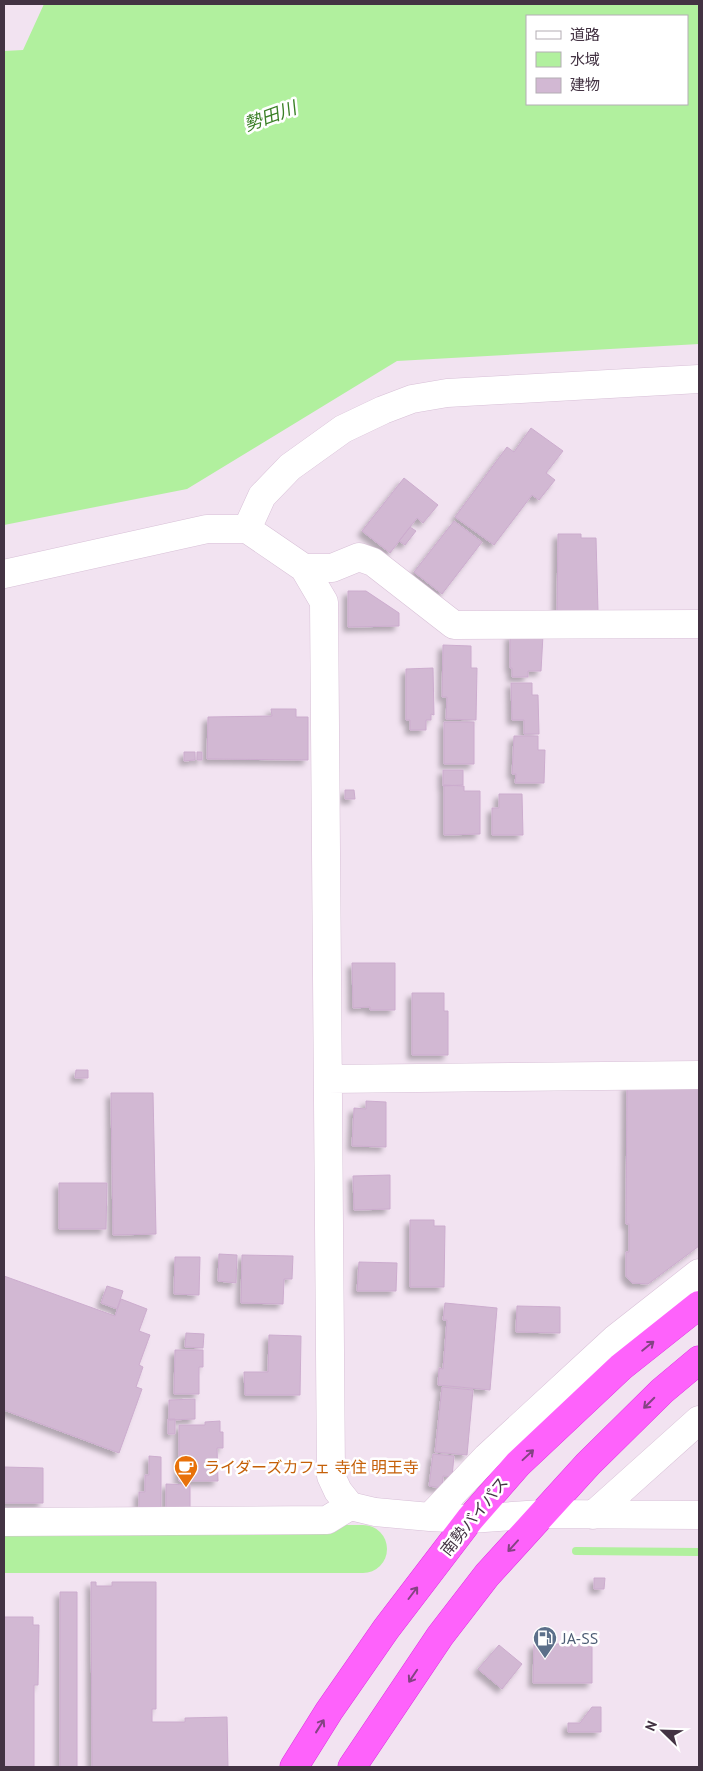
<svg xmlns="http://www.w3.org/2000/svg" width="703" height="1771" font-family="'PT Sans','Noto Sans JP',sans-serif">
  <style>
    .water { fill: #b1f09e; fill-rule: evenodd }
    .lines { fill: none; stroke-linecap: round; stroke-linejoin: round }
    .stream { stroke: #b1f09e; stroke-width: 8 }
    .river { stroke: #b1f09e; stroke-width: 48 }
    .building { fill: #d2b8d3; stroke: #ccacce; filter: url(#shadow) }
    .street-casing { stroke: #d8c0d7; stroke-width: 29 }
    .highway-casing { stroke: #da32dd; stroke-width: 29 }
    .street { stroke: #fff; stroke-width: 28 }
    .highway { stroke: #fe62fb; stroke-width: 28 }
    .oneway { stroke: #844383 }
    .labels { text-anchor: middle; dominant-baseline: central; stroke-width: 5; stroke-linejoin: round; paint-order: stroke }
    .food-label { font-size: 16px; fill: #c56008; stroke: #fff; text-anchor: start }
    .street-label { font-size: 16px; fill: #433343; stroke: #fff }
    .service-label { font-size: 16px; fill: #4e5e75; stroke: #fff; text-anchor: start }
    .water-label { font-size: 18px; font-style: italic; fill: #397f25; stroke: #fff }
  </style>
  <defs>
    <filter id="shadow"><feDropShadow dx="-4.5" dy="4.5" stdDeviation="2.5" flood-color="#0004"/></filter>
  </defs>
  <rect width="100%" height="100%" fill="#f2e3f1"/>
  <path class="water" d="M 44,4 L 699,4 L 699,344 L 397,361 L 187,489 L 4,525 L 4,51 L 23,50 ZM 527,16 L 687,16 L 687,104 L 527,104 Z"/>
  <g class="lines">
    <path class="stream" d="M 576,1551 L 699,1552"/>
    <path class="river" d="M 4,1549 L 363,1549"/>
  </g>
  <path class="building" d="M 531,428 L 563,451 L 546,473 L 555,480 L 539,500 L 532,495 L 494,545 L 455,517 L 507,447 L 514,452 Z
    M 404,478 L 438,505 L 423,523 L 417,518 L 390,553 L 362,531 Z
    M 454,521 L 482,542 L 442,594 L 414,572 Z
    M 410,527 L 416,531 L 405,545 L 399,541 Z
    M 558,534 L 581,534 L 581,538 L 596,538 L 598,611 L 557,611 Z
    M 348,591 L 366,591 L 399,613 L 399,626 L 348,627 Z
    M 510,635 L 543,635 L 541,671 L 528,671 L 528,677 L 512,677 L 512,668 L 510,668 Z
    M 443,645 L 471,646 L 471,668 L 477,668 L 476,720 L 446,719 L 447,697 L 442,697 Z
    M 433,668 L 434,715 L 431,714 L 431,720 L 426,720 L 426,730 L 410,730 L 410,720 L 406,720 L 406,669 Z
    M 511,683 L 532,683 L 532,695 L 538,695 L 539,734 L 524,734 L 524,720 L 512,720 Z
    M 271,709 L 296,709 L 296,717 L 308,717 L 308,760 L 207,759 L 208,717 L 272,716 Z
    M 444,722 L 474,722 L 474,764 L 444,764 Z
    M 514,736 L 538,736 L 538,750 L 545,750 L 544,783 L 515,783 L 516,774 L 512,774 Z
    M 184,752 L 195,752 L 195,760 L 184,761 Z
    M 197,752 L 202,752 L 202,760 L 197,760 Z
    M 443,770 L 463,770 L 463,785 L 443,786 Z
    M 444,785 L 464,786 L 464,791 L 480,791 L 480,834 L 444,835 Z
    M 345,790 L 354,790 L 355,799 L 345,799 Z
    M 499,794 L 522,794 L 523,835 L 492,835 L 492,808 L 499,808 Z
    M 352,963 L 395,963 L 395,1010 L 370,1010 L 370,1007 L 353,1008 Z
    M 412,993 L 444,993 L 444,1011 L 448,1011 L 448,1055 L 412,1055 Z
    M 76,1070 L 88,1070 L 88,1078 L 75,1078 Z
    M 627,1085 L 699,1085 L 699,1246 L 648,1284 L 632,1283 L 626,1276 L 626,1252 L 629,1252 L 629,1224 L 626,1224 Z
    M 111,1093 L 153,1093 L 156,1234 L 113,1235 Z
    M 366,1101 L 386,1102 L 386,1147 L 352,1146 L 354,1108 L 366,1109 Z
    M 390,1175 L 390,1209 L 354,1210 L 353,1176 Z
    M 59,1183 L 107,1183 L 106,1229 L 59,1229 Z
    M 410,1220 L 434,1220 L 434,1226 L 445,1226 L 444,1287 L 410,1287 Z
    M 219,1254 L 237,1255 L 236,1283 L 218,1281 Z
    M 242,1255 L 293,1256 L 292,1279 L 284,1279 L 283,1304 L 241,1303 Z
    M 175,1257 L 200,1257 L 199,1295 L 174,1294 Z
    M 359,1262 L 397,1263 L 396,1291 L 357,1291 Z
    M 4,1276 L 115,1316 L 121,1299 L 147,1309 L 139,1331 L 150,1335 L 139,1365 L 143,1367 L 136,1387 L 142,1389 L 119,1453 L 4,1410 Z
    M 107,1286 L 123,1291 L 117,1309 L 101,1303 Z
    M 445,1303 L 497,1308 L 490,1390 L 438,1385 L 439,1368 L 443,1369 L 447,1320 L 443,1320 Z
    M 517,1306 L 560,1307 L 560,1333 L 516,1332 Z
    M 186,1333 L 204,1334 L 203,1348 L 185,1347 Z
    M 269,1335 L 301,1336 L 300,1395 L 245,1395 L 244,1372 L 268,1372 Z
    M 175,1350 L 203,1350 L 203,1367 L 199,1367 L 199,1394 L 174,1394 Z
    M 442,1387 L 473,1390 L 467,1455 L 435,1452 Z
    M 195,1399 L 195,1419 L 169,1420 L 169,1400 Z
    M 168,1419 L 175,1419 L 175,1434 L 168,1434 Z
    M 220,1421 L 220,1432 L 223,1432 L 223,1448 L 217,1448 L 218,1481 L 179,1481 L 179,1425 L 205,1425 L 205,1422 Z
    M 433,1454 L 454,1456 L 452,1477 L 443,1476 L 442,1488 L 429,1486 Z
    M 149,1456 L 161,1457 L 161,1507 L 139,1507 L 139,1492 L 145,1492 L 145,1475 L 149,1475 Z
    M 4,1467 L 43,1468 L 43,1503 L 4,1503 Z
    M 166,1484 L 190,1485 L 190,1509 L 166,1509 Z
    M 594,1578 L 605,1578 L 604,1589 L 594,1589 Z
    M 91,1582 L 96,1582 L 96,1586 L 112,1586 L 112,1582 L 156,1582 L 156,1709 L 152,1709 L 152,1722 L 185,1722 L 185,1718 L 227,1717 L 228,1767 L 92,1767 Z
    M 60,1592 L 77,1592 L 77,1767 L 60,1767 Z
    M 4,1617 L 33,1617 L 33,1625 L 39,1625 L 38,1685 L 34,1685 L 34,1767 L 4,1767 Z
    M 534,1644 L 592,1644 L 592,1683 L 533,1683 Z
    M 499,1645 L 522,1664 L 502,1689 L 478,1669 Z
    M 592,1707 L 601,1707 L 601,1732 L 568,1732 L 568,1723 L 580,1723 Z"/>
  <g class="lines">
    <g class="street-casing">
      <path id="street" d="M 247,529 L 262,496 L 290,467 L 343,429 L 383,410 L 412,399 L 447,393 L 699,379
        M 304,568 L 332,568 L 359,557 L 373,562 L 454,625 L 699,624
        M 4,574 L 207,529 L 247,529 L 304,568 L 324,602 L 331,1476 L 338,1491 L 350,1506 L 375,1512 L 430,1517 L 470,1519 L 542,1514 L 699,1515
        M 328,1079 L 699,1075
        M 593,1515 L 699,1420
        M 430,1517 L 487,1457 L 615,1339 L 699,1273
        M 4,1522 L 327,1520 L 350,1506"/>
    </g>
    <g class="highway-casing">
      <path id="highway" d="M 294,1767 L 329,1711 L 386,1629 L 470,1519 L 518,1464 L 621,1367 L 699,1305
        M 352,1767 L 440,1636 L 487,1575 L 588,1464 L 662,1391 L 699,1360"/>
    </g>
    <use href="#street" class="street"/>
    <use href="#highway" class="highway"/>
  </g>
  <defs><path id="oneway-shaft" d="M-6 0H5M1.5-3L5.5 0L1.5 3" fill="none" stroke-width="1.6" stroke-linecap="round" stroke-linejoin="round" transform="scale(1.25)"/></defs>
  <g class="oneway">
    <use href="#oneway-shaft" transform="translate(648 1346) rotate(-39)"/>
    <use href="#oneway-shaft" transform="translate(649 1403) rotate(135)"/>
    <use href="#oneway-shaft" transform="translate(528 1455) rotate(-43)"/>
    <use href="#oneway-shaft" transform="translate(513 1546) rotate(132)"/>
    <use href="#oneway-shaft" transform="translate(413 1593) rotate(-53)"/>
    <use href="#oneway-shaft" transform="translate(413 1676) rotate(124)"/>
    <use href="#oneway-shaft" transform="translate(320 1726) rotate(-58)"/>
  </g>
  <defs>
    <g id="cafe-pin" transform="scale(1.25)"><path d="M0 17L-7.5 6A9.5 9.5 0 1 1 7.5 6Z" fill="#e8710a" stroke="#fff"/><path d="M-5.5-4.5H6V0H3Q3 3.5 0 3.5H-2.5Q-5.5 3.5-5.5 0ZM3-3.2v2h1.7v-2ZM-6 4.5H4V6H-6Z" fill="#fff"/></g>
    <g id="fuel-pin" transform="scale(1.25)"><path d="M0 17L-7.5 6A9.5 9.5 0 1 1 7.5 6Z" fill="#5c6f8a" stroke="#fff"/><path d="M-5.5-6h7V0h2V4h1.3V-2.5L3-4.5l.8-.8L6-3V5H2.5V1h-1V6h-7ZM-4.2-4.7v3.2H.2V-4.7Z" fill="#fff"/></g>
  </defs>
  <g fill-rule="evenodd">
    <use href="#cafe-pin" x="186" y="1467"/>
    <use href="#fuel-pin" x="545" y="1638"/>
  </g>
  <g class="labels">
    <g class="food-label">
      <text x="204" y="1467">ライダーズカフェ 寺住 明王寺</text>
    </g>
    <g class="street-label">
      <text transform="translate(474 1516) rotate(-51)">南勢バイパス</text>
    </g>
    <g class="service-label">
      <text x="562" y="1638">JA-SS</text>
    </g>
    <g class="water-label">
      <text transform="translate(270 116) rotate(-20)">勢田川</text>
    </g>
  </g>
  <rect width="703" height="1771" fill="none" stroke="#433343" stroke-width="10"/>
  <rect x="526" y="15" width="162" height="90" fill="#ffffff" stroke="#b4adb4"/>
  <rect x="536" y="31" width="25" height="8" fill="#ffffff" stroke="#b4adb4"/>
  <text x="570" y="40" font-size="15" fill="#433343">道路</text>
  <rect x="536" y="52" width="25" height="15" fill="#b1f09e" stroke="#b4adb4"/>
  <text x="570" y="65" font-size="15" fill="#433343">水域</text>
  <rect x="536" y="78" width="25" height="15" fill="#d2b8d3" stroke="#b4adb4"/>
  <text x="570" y="90" font-size="15" fill="#433343">建物</text>
  <g transform="translate(663 1731) rotate(293)" stroke="#ffffff" stroke-width="4" paint-order="stroke">
  <path d="M0-4L9 19L0 12L-9 19Z" fill="#433343"/>
  <text y="-8" font-size="14" font-weight="bold" text-anchor="middle" fill="#433343">N</text>
  </g>
</svg>
